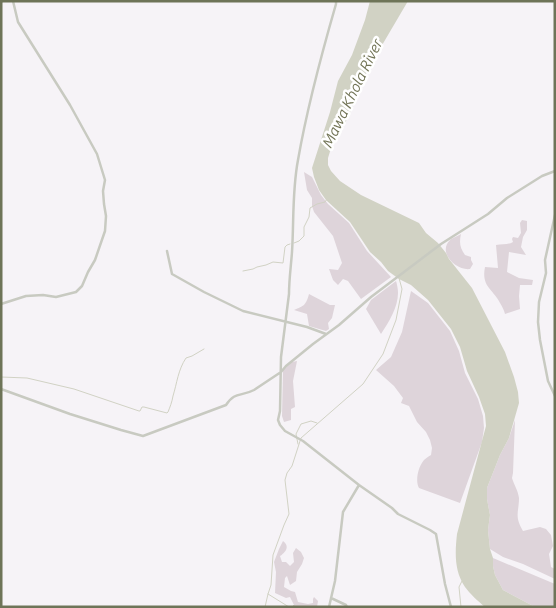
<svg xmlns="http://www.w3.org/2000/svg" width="556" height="608" font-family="Ubuntu,sans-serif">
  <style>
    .green { fill: #ded4da }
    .water { fill: #d1d2c4 }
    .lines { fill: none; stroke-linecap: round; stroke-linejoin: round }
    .stream { stroke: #d1d2c4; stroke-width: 1 }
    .street { stroke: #c8cac1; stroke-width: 2.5 }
    .labels { text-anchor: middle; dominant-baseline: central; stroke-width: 5; stroke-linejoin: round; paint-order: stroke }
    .water-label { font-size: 15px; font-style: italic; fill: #727456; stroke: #fff }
  </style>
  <rect width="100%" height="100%" fill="#f6f3f7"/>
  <path class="green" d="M 304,172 L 312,177 L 321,195 L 328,204 L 349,223 L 367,251 L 391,277 L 361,299 L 348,281 L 343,279 L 338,285 L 333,280 L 329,269 L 338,270 L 342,263 L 333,236 L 314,212 L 312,206 L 312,198 L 307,190 Z
    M 522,220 L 527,221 L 527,230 L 523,237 L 521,247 L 526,255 L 509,252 L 507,272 L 519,278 L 533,280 L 532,285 L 520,285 L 519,296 L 520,309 L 505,314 C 504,310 502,306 500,303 C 493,289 481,287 485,267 L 498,268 L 496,245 C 502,244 508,245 513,242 L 512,239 L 513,237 L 518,238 L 521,233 L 520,223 Z
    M 461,234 C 459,243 460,248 465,255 L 471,257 L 471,260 L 473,264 L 470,269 C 457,271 437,253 450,240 C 452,238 458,236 461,234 Z
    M 396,281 C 397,284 398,289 398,293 C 398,307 389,322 381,334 L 366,309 L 371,300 Z
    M 411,291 L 428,303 L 450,331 L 459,351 L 465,373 L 478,399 L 483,416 L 484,428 L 482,442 L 460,503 L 419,488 C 415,481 418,467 424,460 C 426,458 428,457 431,455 L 432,448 L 430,440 L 426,432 L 417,422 L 409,406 L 401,403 L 403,398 L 394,386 L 376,370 L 391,357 L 402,332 Z
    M 309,294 L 330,305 L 335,305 L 332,318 L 328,323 L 329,329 L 326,331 L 309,326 L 307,314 L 294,310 C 304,306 306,305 309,294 Z
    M 297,361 L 293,381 L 295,407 L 291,409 L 291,420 L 284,422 L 282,416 L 283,370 L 292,362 Z
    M 515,420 L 513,473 L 512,478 C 514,485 518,490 519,498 C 519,512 514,516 523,531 L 540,527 L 546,529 L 551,535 L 553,546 L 549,554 L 551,567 L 555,569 L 555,579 L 523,564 L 503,557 L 490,549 L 488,530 L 490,515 L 487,499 L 487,488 L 500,455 L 509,438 Z
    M 283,541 C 290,546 286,552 280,556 L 282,562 L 286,562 L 290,566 L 294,562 L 293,553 L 296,548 L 301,552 L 304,558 L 302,564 L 297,572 L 296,581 L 290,585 L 287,576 L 285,578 L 284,587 L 291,591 L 295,592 L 298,602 L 308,604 L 313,603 L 313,599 L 314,597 L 318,601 L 317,607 L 295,607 L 290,597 L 286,598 L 275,593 L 276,572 L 274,562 L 279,549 Z
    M 493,558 L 555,584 L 555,607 L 535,607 L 503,590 L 495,575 L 493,566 Z"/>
  <path class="water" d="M 370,1 L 408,1 L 368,69 L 349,115 L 338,137 L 332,145 L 328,158 L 328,165 L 331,171 L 340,181 L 361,195 L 419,223 L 426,233 L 438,243 L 446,253 L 449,259 L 472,288 L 505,352 L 514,377 L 518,392 L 519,403 L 509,438 L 500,455 L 487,488 L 487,499 L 490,515 L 488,530 L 490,549 L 493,558 L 493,566 L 495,575 L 503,590 L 535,607 L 485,607 C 478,601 470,594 465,587 C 454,571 455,552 457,534 L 486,426 L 485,414 L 479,397 L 467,371 L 460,347 L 451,329 L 428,300 L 411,285 L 399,279 L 388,271 L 381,262 L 370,252 L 350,222 L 326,200 L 319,190 L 314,177 L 312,168 L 330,112 L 338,81 L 352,55 L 365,20 Z"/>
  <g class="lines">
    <path class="stream" d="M 294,243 L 299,241 L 304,236 L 304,227 L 309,217 L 310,208 L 317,204 L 325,202 L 327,199
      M 243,271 L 253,269 L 257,267 L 266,265 L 273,262 L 283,263 L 285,247 L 287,245 L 290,244
      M 1,377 L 27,378 L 74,389 L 139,411 L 140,411 L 142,407 L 144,407 L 167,413 L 168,412 C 170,407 172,402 173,396 C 177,383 178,370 186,358 L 192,356 L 204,349
      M 298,444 L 296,434 L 301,424 L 311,421 L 317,423
      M 268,594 L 289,607
      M 265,607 L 268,594 L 271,585 L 273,555 L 284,525 L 289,514 L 285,480 L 287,473 L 292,466 L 301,438 L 363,384 L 383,354 L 396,320 L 402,289 L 399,278
      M 292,607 L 294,605 L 295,607
      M 461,607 L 459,587 L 462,581"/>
    <path class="street" d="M 336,1 L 336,4 C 321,56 307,108 298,160 C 292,191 294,222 292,252 C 291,266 289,280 289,294 L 281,357 L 280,411 L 278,420 L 280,425 L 285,431 L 303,441 L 359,485 L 392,508 L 398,514 L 430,530 L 436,534 L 445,584 L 451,607
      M 1,2 L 2,1
      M 555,215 L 545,260 L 546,273 L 539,302 L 538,322 L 540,340 L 548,381 L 555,396
      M 167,251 L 172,274 L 204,292 L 243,311 L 307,327 L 326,334
      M 1,304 L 26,296 L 43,295 L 56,297 L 76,292 L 82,286 L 88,272 L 95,260 L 105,231 L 106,216 L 104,204 L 103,191 L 105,180 L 97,154 L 70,105 L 18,22 L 13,1
      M 1,389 L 70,414 L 121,430 L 143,436 L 226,405 C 235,391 241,397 254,390 L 281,372 L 286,366 L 313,344 L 339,325 L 371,297 L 441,244 L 488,214 L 507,198 L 542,176 L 555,171
      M 331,598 L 346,605 L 347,607
      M 329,607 L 335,581 L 343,512 L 359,485"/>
  </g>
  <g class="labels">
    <g class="water-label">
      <text transform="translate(352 93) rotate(-64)">Mawa Khola River</text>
    </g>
  </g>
  <rect width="556" height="608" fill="none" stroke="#6e7458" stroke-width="5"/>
</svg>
